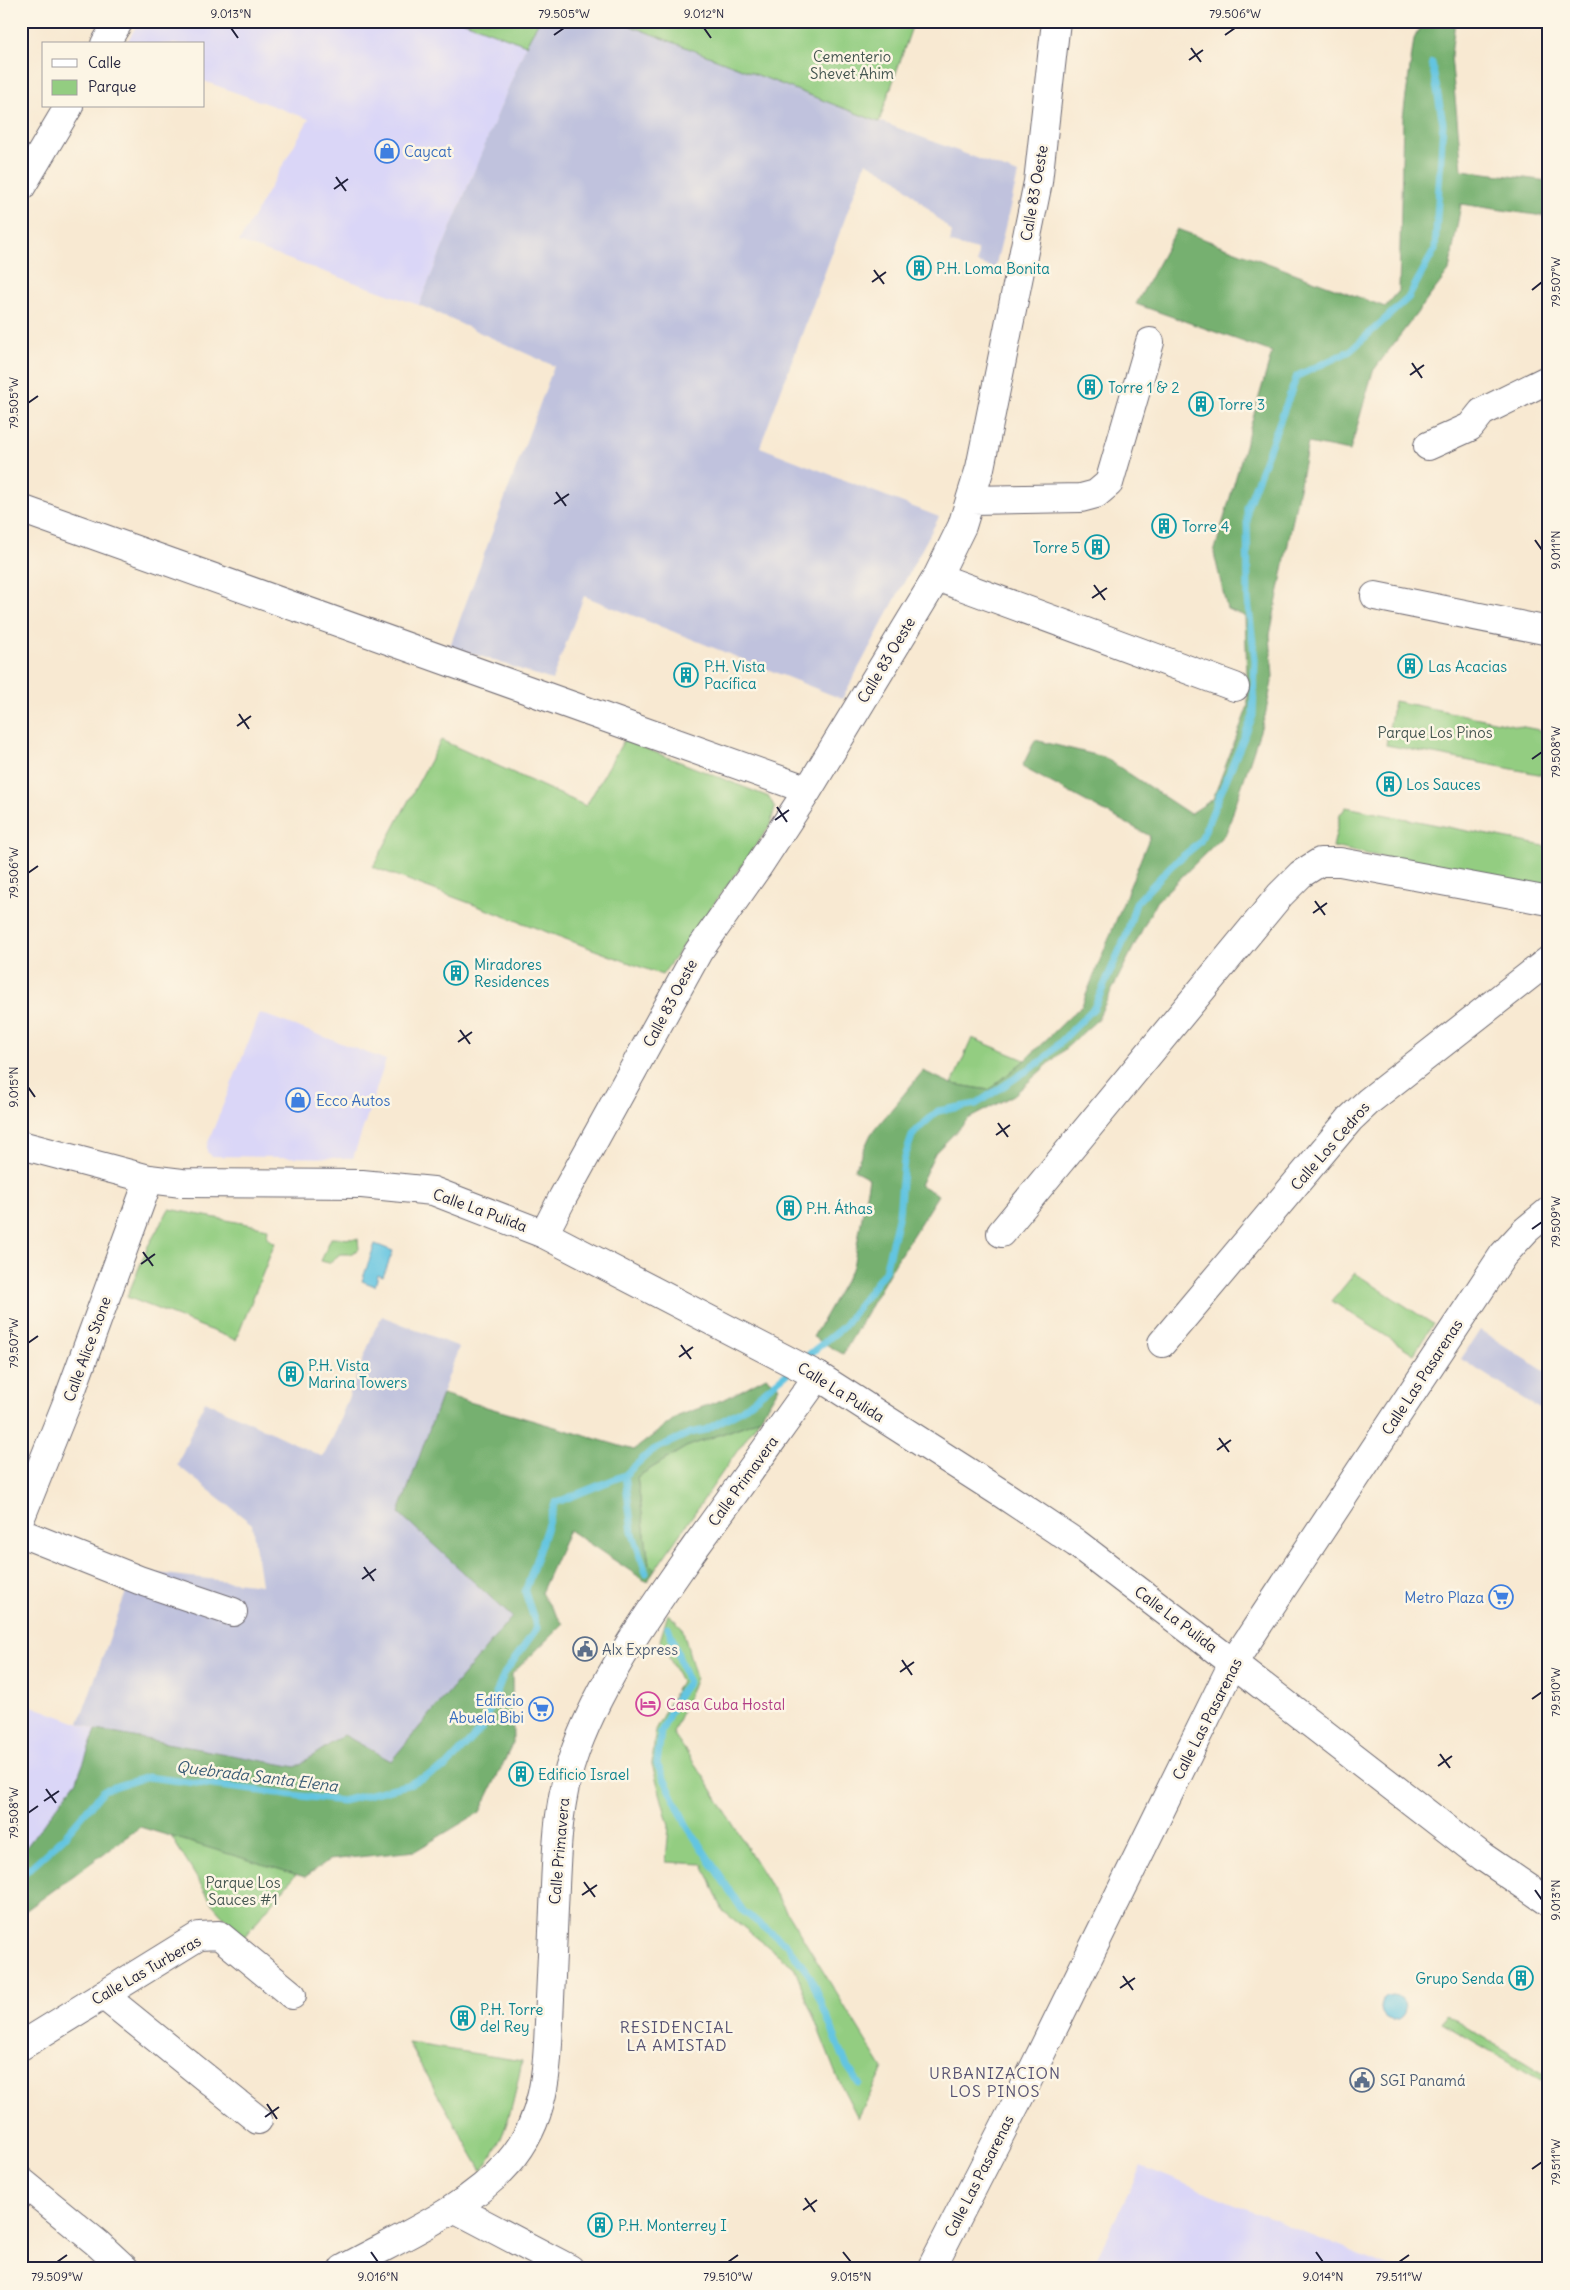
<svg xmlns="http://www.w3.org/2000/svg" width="1570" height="2290" font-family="Delius,sans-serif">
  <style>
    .built { fill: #dad6f7 }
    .industrial { fill: #c0c2dd }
    .green { fill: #93cd81; stroke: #5a785e }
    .forest { fill: #76b06f; stroke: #4c6955 }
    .water { fill: #63c5e1; stroke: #42748e }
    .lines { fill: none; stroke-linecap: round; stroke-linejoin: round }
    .stream { stroke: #63c5e1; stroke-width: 7 }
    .minor-casing { stroke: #6d6870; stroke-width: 30 }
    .major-casing { stroke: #6d6870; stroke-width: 30 }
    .minor { stroke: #fff; stroke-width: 28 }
    .major { stroke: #fff; stroke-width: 28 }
    .ticks { fill: none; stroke: #22223b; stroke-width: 2 }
    .labels { text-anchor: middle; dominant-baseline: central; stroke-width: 5; stroke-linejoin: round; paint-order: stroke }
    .park-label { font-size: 15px; fill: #445550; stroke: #fcf5e5 }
    .shop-label { font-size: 15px; fill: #366cbe; stroke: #fcf5e5; text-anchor: start }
    .street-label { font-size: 15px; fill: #22223b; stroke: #fcf5e5 }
    .culture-label { font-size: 15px; fill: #0d838f; stroke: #fcf5e5; text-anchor: start }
    .service-label { font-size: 15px; fill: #4e5e75; stroke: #fcf5e5; text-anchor: start }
    .hotel-label { font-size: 15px; fill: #b23c85; stroke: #fcf5e5; text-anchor: start }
    .water-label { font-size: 16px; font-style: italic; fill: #395b75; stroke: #fcf5e5 }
    .neighbourhood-label { font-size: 16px; letter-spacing: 1px; fill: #575373; stroke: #fcf5e5 }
    .neatline { fill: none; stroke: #22223b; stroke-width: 2 }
    .ticks-label { font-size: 12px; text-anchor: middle; fill: #22223b }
  </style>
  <rect width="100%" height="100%" fill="#fcf5e5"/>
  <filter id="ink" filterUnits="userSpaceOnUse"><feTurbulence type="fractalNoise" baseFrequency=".02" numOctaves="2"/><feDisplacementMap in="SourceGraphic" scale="10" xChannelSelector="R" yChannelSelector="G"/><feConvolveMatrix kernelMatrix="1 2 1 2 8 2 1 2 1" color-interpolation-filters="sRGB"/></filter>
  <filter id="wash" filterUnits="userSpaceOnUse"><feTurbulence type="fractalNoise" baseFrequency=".0096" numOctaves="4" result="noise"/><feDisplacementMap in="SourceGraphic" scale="20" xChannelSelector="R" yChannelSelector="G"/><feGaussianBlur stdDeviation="1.12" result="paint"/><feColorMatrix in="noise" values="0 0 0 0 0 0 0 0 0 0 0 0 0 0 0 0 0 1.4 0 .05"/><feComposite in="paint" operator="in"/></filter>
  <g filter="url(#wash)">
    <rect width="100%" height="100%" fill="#f8e9d2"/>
    <path class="built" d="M 139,21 L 462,21 L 526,45 L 419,305 L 239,242 L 309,119 L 204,81 L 204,44 L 126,44 Z
      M 260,1013 L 386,1060 L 353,1158 L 212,1156 L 207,1152 L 207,1145 Z
      M 21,1702 L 96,1730 L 77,1780 L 21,1854 Z
      M 1141,2166 L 1396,2269 L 1091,2269 Z"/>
    <path class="industrial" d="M 539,21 L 618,21 L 1018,174 L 995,268 L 977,263 L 978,250 L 950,243 L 952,232 L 898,180 L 866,162 L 760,447 L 939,517 L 842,699 L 584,596 L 552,680 L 450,646 L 554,366 L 419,305 L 526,45 Z
      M 382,1316 L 459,1347 L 399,1513 L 512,1617 L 391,1761 L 344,1735 L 296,1767 L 96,1730 L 79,1723 L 126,1592 L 147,1572 L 261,1585 L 252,1524 L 177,1465 L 205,1401 L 323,1457 L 334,1435 L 374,1331 Z
      M 1480,1330 L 1549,1374 L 1549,1415 L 1461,1359 Z"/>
    <path class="green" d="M 462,21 L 539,21 L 526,45 Z
      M 618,21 L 914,21 L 879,122 Z
      M 1394,701 L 1549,732 L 1549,776 L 1386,745 Z
      M 441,740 L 586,806 L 624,740 L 769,797 L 775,808 L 770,825 L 753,850 L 662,975 L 373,867 Z
      M 1346,807 L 1549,847 L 1549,891 L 1333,847 L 1340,815 Z
      M 972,1038 L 1025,1060 L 989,1090 L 952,1084 Z
      M 169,1209 L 268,1228 L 267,1238 L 275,1243 L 236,1340 L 127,1297 L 148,1246 Z
      M 331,1238 L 358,1239 L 359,1249 L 350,1254 L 340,1254 L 329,1263 L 321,1261 Z
      M 1355,1273 L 1433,1324 L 1414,1354 L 1332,1301 Z
      M 760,1418 L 655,1570 L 649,1564 L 637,1477 L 686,1447 L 746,1425 Z
      M 668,1614 L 682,1627 L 696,1678 L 673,1733 L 704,1777 L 883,2069 L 858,2118 L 837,2077 L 794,1967 L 723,1911 L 703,1864 L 666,1862 L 669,1826 L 652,1764 L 656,1728 L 681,1681 L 660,1640 Z
      M 171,1836 L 296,1874 L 243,1938 L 214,1906 Z
      M 1446,2015 L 1549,2077 L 1549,2085 L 1442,2023 Z
      M 408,2043 L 522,2061 C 514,2100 507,2138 482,2171 Z"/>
    <path class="forest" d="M 1423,21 L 1455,21 L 1451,56 L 1462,170 L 1548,181 L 1543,216 L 1461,204 L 1449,271 L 1373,371 L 1350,451 L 1308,443 L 1270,635 L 1273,677 L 1265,716 L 1226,833 L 1156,902 L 1097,1020 L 1014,1095 L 968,1119 L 935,1153 L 920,1185 L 938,1195 L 895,1263 L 843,1354 L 813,1337 L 853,1267 L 869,1178 L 854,1170 L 871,1134 L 923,1071 L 952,1084 L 989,1090 L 1025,1060 L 1082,1005 L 1150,836 L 1022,767 L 1035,740 L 1104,757 L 1190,814 L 1213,799 L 1248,706 L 1245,616 L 1227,609 L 1214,553 L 1272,352 L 1136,304 L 1177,229 L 1385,307 L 1399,291 L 1403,117 L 1414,39 Z
      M 766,1377 L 779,1387 L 760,1418 L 746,1425 L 686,1447 L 637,1477 L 649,1564 L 655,1570 L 647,1582 L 569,1530 L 541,1593 L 563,1624 L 512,1674 L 513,1743 L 480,1812 L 415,1851 L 329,1860 L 305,1877 L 140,1827 L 21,1914 L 21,1854 L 77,1780 L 96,1730 L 296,1767 L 344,1735 L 391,1761 L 512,1617 L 399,1513 L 442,1394 L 634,1450 L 678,1416 L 727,1398 Z"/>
    <path class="water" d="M 375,1244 L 393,1251 L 383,1277 L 378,1275 L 375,1286 L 362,1281 Z
      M1381 2008a12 12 0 1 1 24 0a12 12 0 1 1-24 0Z"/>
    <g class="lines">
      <path class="stream" d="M 801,1361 L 843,1327 L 885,1271 L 899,1214 L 904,1160 L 912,1136 L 918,1129 L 938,1111 L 976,1104 L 1043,1060 L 1094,1008 L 1126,936 L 1136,903 L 1171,866 L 1200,842 L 1253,716 L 1255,660 L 1248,600 L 1247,508 L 1297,376 L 1350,351 L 1408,298 L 1435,249 L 1443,123 L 1432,63
        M 625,1475 L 632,1531 L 646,1573
        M 668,1627 L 688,1682 L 678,1695 L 661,1732 L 657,1764 L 687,1826 L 743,1911 L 786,1944 L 810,1976 L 847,2066 L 859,2083
        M 21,1876 L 63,1838 L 104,1790 L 147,1777 L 342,1801 L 407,1785 L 446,1767 L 482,1728 L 504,1674 L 537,1628 L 525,1592 L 555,1503 L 625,1475 L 651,1451 L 690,1433 L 705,1430 L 740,1411 L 791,1370"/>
    </g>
  </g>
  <g filter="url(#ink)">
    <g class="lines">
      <g class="minor-casing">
        <path id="minor" d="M 105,44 L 119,21
          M 21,187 L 69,106
          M 1428,446 L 1470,427 L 1482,412 L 1549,379
          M 972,500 L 1081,498 L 1096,494 L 1109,483 L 1150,342
          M 21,509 L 808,790
          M 937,577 L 1235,687
          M 1375,596 L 1549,631
          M 1001,1233 L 1280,895 L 1301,874 L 1320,862 L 1340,862 L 1549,901
          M 544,1234 L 563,1197 L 698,952 L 757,868 L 808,790 L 937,577 L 962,526 L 980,468 L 1038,182 L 1056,21
          M 1162,1343 L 1350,1119 L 1369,1101 L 1549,960
          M 21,1517 L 68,1400 L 149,1179
          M 21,1533 L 139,1580 L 233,1612
          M 103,1995 L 258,2120
          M 21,2046 L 199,1936 L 219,1935 L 292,1995
          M 21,2181 L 97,2243 L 125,2269
          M 454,2208 L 570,2269
          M 343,2269 C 399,2238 467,2210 509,2162 C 550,2115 547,2057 550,1999 C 552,1961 553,1924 555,1886 C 557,1839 559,1794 576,1749 C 604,1675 651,1610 696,1546 C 737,1490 777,1433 818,1376
          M 931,2269 L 1024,2088 L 1233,1663 L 1503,1255 L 1526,1230 L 1549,1211"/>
      </g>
      <g class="major-casing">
        <path id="major" d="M 21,1145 L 149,1179 L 182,1183 L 362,1184 L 433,1191 L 544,1234 L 818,1376 L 1004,1495 L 1076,1543 L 1233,1663 L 1483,1857 L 1549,1902"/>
      </g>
      <use href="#minor" class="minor"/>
      <use href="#major" class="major"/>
    </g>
  </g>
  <path class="ticks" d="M 231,28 L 238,38M 704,28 L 711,38M 554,35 L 564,28M 1225,35 L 1235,28M 1191,48 L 1201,62M 1189,60 L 1203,50M 336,177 L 346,191M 334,189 L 348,179M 874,270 L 884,284M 872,282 L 886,272M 1532,290 L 1542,282M 1412,363 L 1422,378M 1410,375 L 1424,365M 28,403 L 38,396M 556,492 L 566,506M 554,504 L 569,494M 1535,540 L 1542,550M 1094,585 L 1105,600M 1092,598 L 1107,588M 239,714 L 249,729M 237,726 L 251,716M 1532,759 L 1542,752M 777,807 L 787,822M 775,820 L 789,810M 28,873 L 38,866M 1315,901 L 1325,915M 1313,913 L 1327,903M 460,1030 L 470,1044M 458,1042 L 472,1032M 28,1087 L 35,1097M 998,1123 L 1008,1137M 996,1135 L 1010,1125M 1532,1229 L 1542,1222M 143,1252 L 153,1266M 141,1264 L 155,1254M 28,1343 L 38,1336M 681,1345 L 691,1359M 679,1357 L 693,1347M 1219,1438 L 1229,1452M 1217,1450 L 1231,1440M 364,1567 L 374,1581M 362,1579 L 376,1569M 902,1660 L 912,1675M 900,1672 L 914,1662M 1532,1699 L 1542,1692M 1440,1754 L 1450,1768M 1438,1766 L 1452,1756M 46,1789 L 56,1803M 44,1801 L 59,1791M 28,1813 L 38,1806M 584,1882 L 595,1897M 1535,1890 L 1542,1900M 582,1895 L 597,1885M 1123,1976 L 1133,1990M 1120,1988 L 1135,1978M 267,2104 L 277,2119M 265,2117 L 279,2107M 1532,2169 L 1542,2162M 805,2198 L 815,2212M 803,2210 L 817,2200M 371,2252 L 378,2262M 843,2252 L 851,2262M 1316,2252 L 1323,2262M 57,2262 L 67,2255M 728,2262 L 738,2255M 1399,2262 L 1409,2255"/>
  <defs>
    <g id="shop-ring" transform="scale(1.25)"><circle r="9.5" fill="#fcf5e5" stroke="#3f7fe0" stroke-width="1.5"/><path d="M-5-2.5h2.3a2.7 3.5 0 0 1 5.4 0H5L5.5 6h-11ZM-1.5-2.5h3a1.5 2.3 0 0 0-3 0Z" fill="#3f7fe0"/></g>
    <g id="building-ring" transform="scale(1.25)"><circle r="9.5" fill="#fcf5e5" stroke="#0f9aa8" stroke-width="1.5"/><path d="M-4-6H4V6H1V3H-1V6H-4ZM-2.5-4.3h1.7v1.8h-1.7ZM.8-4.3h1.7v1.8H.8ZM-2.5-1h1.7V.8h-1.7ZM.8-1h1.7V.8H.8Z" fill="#0f9aa8"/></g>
    <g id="supermarket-ring" transform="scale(1.25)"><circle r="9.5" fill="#fcf5e5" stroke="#3f7fe0" stroke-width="1.5"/><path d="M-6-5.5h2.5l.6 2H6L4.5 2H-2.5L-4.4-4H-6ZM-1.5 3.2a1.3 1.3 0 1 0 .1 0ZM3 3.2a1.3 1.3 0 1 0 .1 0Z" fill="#3f7fe0"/></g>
    <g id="civic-ring" transform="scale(1.25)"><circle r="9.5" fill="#fcf5e5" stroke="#5c6f8a" stroke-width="1.5"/><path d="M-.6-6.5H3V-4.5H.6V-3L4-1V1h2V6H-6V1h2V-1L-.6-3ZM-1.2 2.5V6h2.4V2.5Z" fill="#5c6f8a"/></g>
    <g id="hotel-ring" transform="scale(1.25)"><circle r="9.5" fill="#fcf5e5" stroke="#d1479c" stroke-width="1.5"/><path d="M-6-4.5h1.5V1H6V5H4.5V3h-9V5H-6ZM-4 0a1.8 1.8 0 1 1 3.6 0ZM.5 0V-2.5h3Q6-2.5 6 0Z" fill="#d1479c"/></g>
  </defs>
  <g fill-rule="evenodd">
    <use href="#shop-ring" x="387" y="151"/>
    <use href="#building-ring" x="919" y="268"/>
    <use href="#building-ring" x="1090" y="387"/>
    <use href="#building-ring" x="1201" y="404"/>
    <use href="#building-ring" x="1164" y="526"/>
    <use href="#building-ring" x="1097" y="547"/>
    <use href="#building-ring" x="1410" y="666"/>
    <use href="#building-ring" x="686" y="675"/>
    <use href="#building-ring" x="1389" y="784"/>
    <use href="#building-ring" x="456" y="973"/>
    <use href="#shop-ring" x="298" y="1100"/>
    <use href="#building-ring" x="789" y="1208"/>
    <use href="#building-ring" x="291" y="1374"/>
    <use href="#supermarket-ring" x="1501" y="1597"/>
    <use href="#civic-ring" x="585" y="1649"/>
    <use href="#hotel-ring" x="648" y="1704"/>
    <use href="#supermarket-ring" x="541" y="1709"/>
    <use href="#building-ring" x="521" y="1774"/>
    <use href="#building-ring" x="1521" y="1978"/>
    <use href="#building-ring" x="463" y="2018"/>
    <use href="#civic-ring" x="1362" y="2080"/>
    <use href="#building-ring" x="600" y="2225"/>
  </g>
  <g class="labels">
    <g class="park-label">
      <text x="852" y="56">Cementerio<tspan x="852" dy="17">Shevet Ahim</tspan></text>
      <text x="1435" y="732">Parque Los Pinos</text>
      <text x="243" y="1882">Parque Los<tspan x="243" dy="17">Sauces #1</tspan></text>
    </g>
    <g class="shop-label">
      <text x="404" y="151">Caycat</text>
      <text x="316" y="1100">Ecco Autos</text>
      <text x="1484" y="1597" text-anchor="end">Metro Plaza</text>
      <text x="524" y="1700" text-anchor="end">Edificio<tspan x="524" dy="17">Abuela Bibi</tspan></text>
    </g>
    <g class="street-label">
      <text transform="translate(1034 193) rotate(-80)">Calle 83 Oeste</text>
      <text transform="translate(886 660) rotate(-59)">Calle 83 Oeste</text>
      <text transform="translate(670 1003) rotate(-62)">Calle 83 Oeste</text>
      <text transform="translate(1330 1146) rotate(-49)">Calle Los Cedros</text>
      <text transform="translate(480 1210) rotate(20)">Calle La Pulida</text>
      <text transform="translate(87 1349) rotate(-70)">Calle Alice Stone</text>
      <text transform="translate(1422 1377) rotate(-57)">Calle Las Pasarenas</text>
      <text transform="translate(841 1392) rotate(32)">Calle La Pulida</text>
      <text transform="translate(743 1481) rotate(-54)">Calle Primavera</text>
      <text transform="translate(1176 1619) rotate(37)">Calle La Pulida</text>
      <text transform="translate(1207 1719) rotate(-63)">Calle Las Pasarenas</text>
      <text transform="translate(559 1851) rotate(-85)">Calle Primavera</text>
      <text transform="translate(146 1970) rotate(-30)">Calle Las Turberas</text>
      <text transform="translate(979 2176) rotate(-63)">Calle Las Pasarenas</text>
    </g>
    <g class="culture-label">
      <text x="936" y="268">P.H. Loma Bonita</text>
      <text x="1108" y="387">Torre 1 &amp; 2</text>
      <text x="1218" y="404">Torre 3</text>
      <text x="1182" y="526">Torre 4</text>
      <text x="1080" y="547" text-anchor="end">Torre 5</text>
      <text x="704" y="666">P.H. Vista<tspan x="704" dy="17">Pacífica</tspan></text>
      <text x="1428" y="666">Las Acacias</text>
      <text x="1406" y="784">Los Sauces</text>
      <text x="474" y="964">Miradores<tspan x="474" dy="17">Residences</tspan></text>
      <text x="806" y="1208">P.H. Áthas</text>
      <text x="308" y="1365">P.H. Vista<tspan x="308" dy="17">Marina Towers</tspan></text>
      <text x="538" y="1774">Edificio Israel</text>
      <text x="1504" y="1978" text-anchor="end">Grupo Senda</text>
      <text x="480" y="2009">P.H. Torre<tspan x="480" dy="17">del Rey</tspan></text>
      <text x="618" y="2225">P.H. Monterrey I</text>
    </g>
    <g class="service-label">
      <text x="602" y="1649">Alx Express</text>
      <text x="1380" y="2080">SGI Panamá</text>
    </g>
    <g class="hotel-label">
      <text x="666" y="1704">Casa Cuba Hostal</text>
    </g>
    <g class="water-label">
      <text transform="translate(257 1776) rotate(7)">Quebrada Santa Elena</text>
    </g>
    <g class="neighbourhood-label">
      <text x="677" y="2027">RESIDENCIAL<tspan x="677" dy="18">LA AMISTAD</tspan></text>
      <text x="995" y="2073">URBANIZACION<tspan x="995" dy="18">LOS PINOS</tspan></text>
    </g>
  </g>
  <rect width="1570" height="2290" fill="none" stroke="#fcf5e5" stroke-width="55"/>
  <rect x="42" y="42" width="162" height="65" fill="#fcf5e5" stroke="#a5a1a1"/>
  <rect x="52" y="59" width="25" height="8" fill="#ffffff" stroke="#a5a1a1"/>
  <text x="88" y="68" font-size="15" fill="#22223b">Calle</text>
  <rect x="52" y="80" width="25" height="15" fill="#93cd81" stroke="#a5a1a1"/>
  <text x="88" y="92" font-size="15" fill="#22223b">Parque</text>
  <rect x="28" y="28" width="1514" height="2234" class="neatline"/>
  <g class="ticks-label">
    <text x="231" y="18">9.013°N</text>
    <text x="564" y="18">79.505°W</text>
    <text x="704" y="18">9.012°N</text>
    <text x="1235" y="18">79.506°W</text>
    <text transform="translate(1556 282) rotate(-90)" y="4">79.507°W</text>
    <text transform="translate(14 403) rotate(-90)" y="4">79.505°W</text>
    <text transform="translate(1556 550) rotate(-90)" y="4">9.011°N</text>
    <text transform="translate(1556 752) rotate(-90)" y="4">79.508°W</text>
    <text transform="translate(14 873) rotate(-90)" y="4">79.506°W</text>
    <text transform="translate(14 1087) rotate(-90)" y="4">9.015°N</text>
    <text transform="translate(1556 1222) rotate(-90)" y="4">79.509°W</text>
    <text transform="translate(14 1343) rotate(-90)" y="4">79.507°W</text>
    <text transform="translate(1556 1692) rotate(-90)" y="4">79.510°W</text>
    <text transform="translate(14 1813) rotate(-90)" y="4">79.508°W</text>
    <text transform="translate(1556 1900) rotate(-90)" y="4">9.013°N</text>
    <text transform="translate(1556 2162) rotate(-90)" y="4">79.511°W</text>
    <text x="57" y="2281">79.509°W</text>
    <text x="378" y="2281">9.016°N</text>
    <text x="728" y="2281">79.510°W</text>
    <text x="851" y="2281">9.015°N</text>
    <text x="1323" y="2281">9.014°N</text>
    <text x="1399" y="2281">79.511°W</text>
  </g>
</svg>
